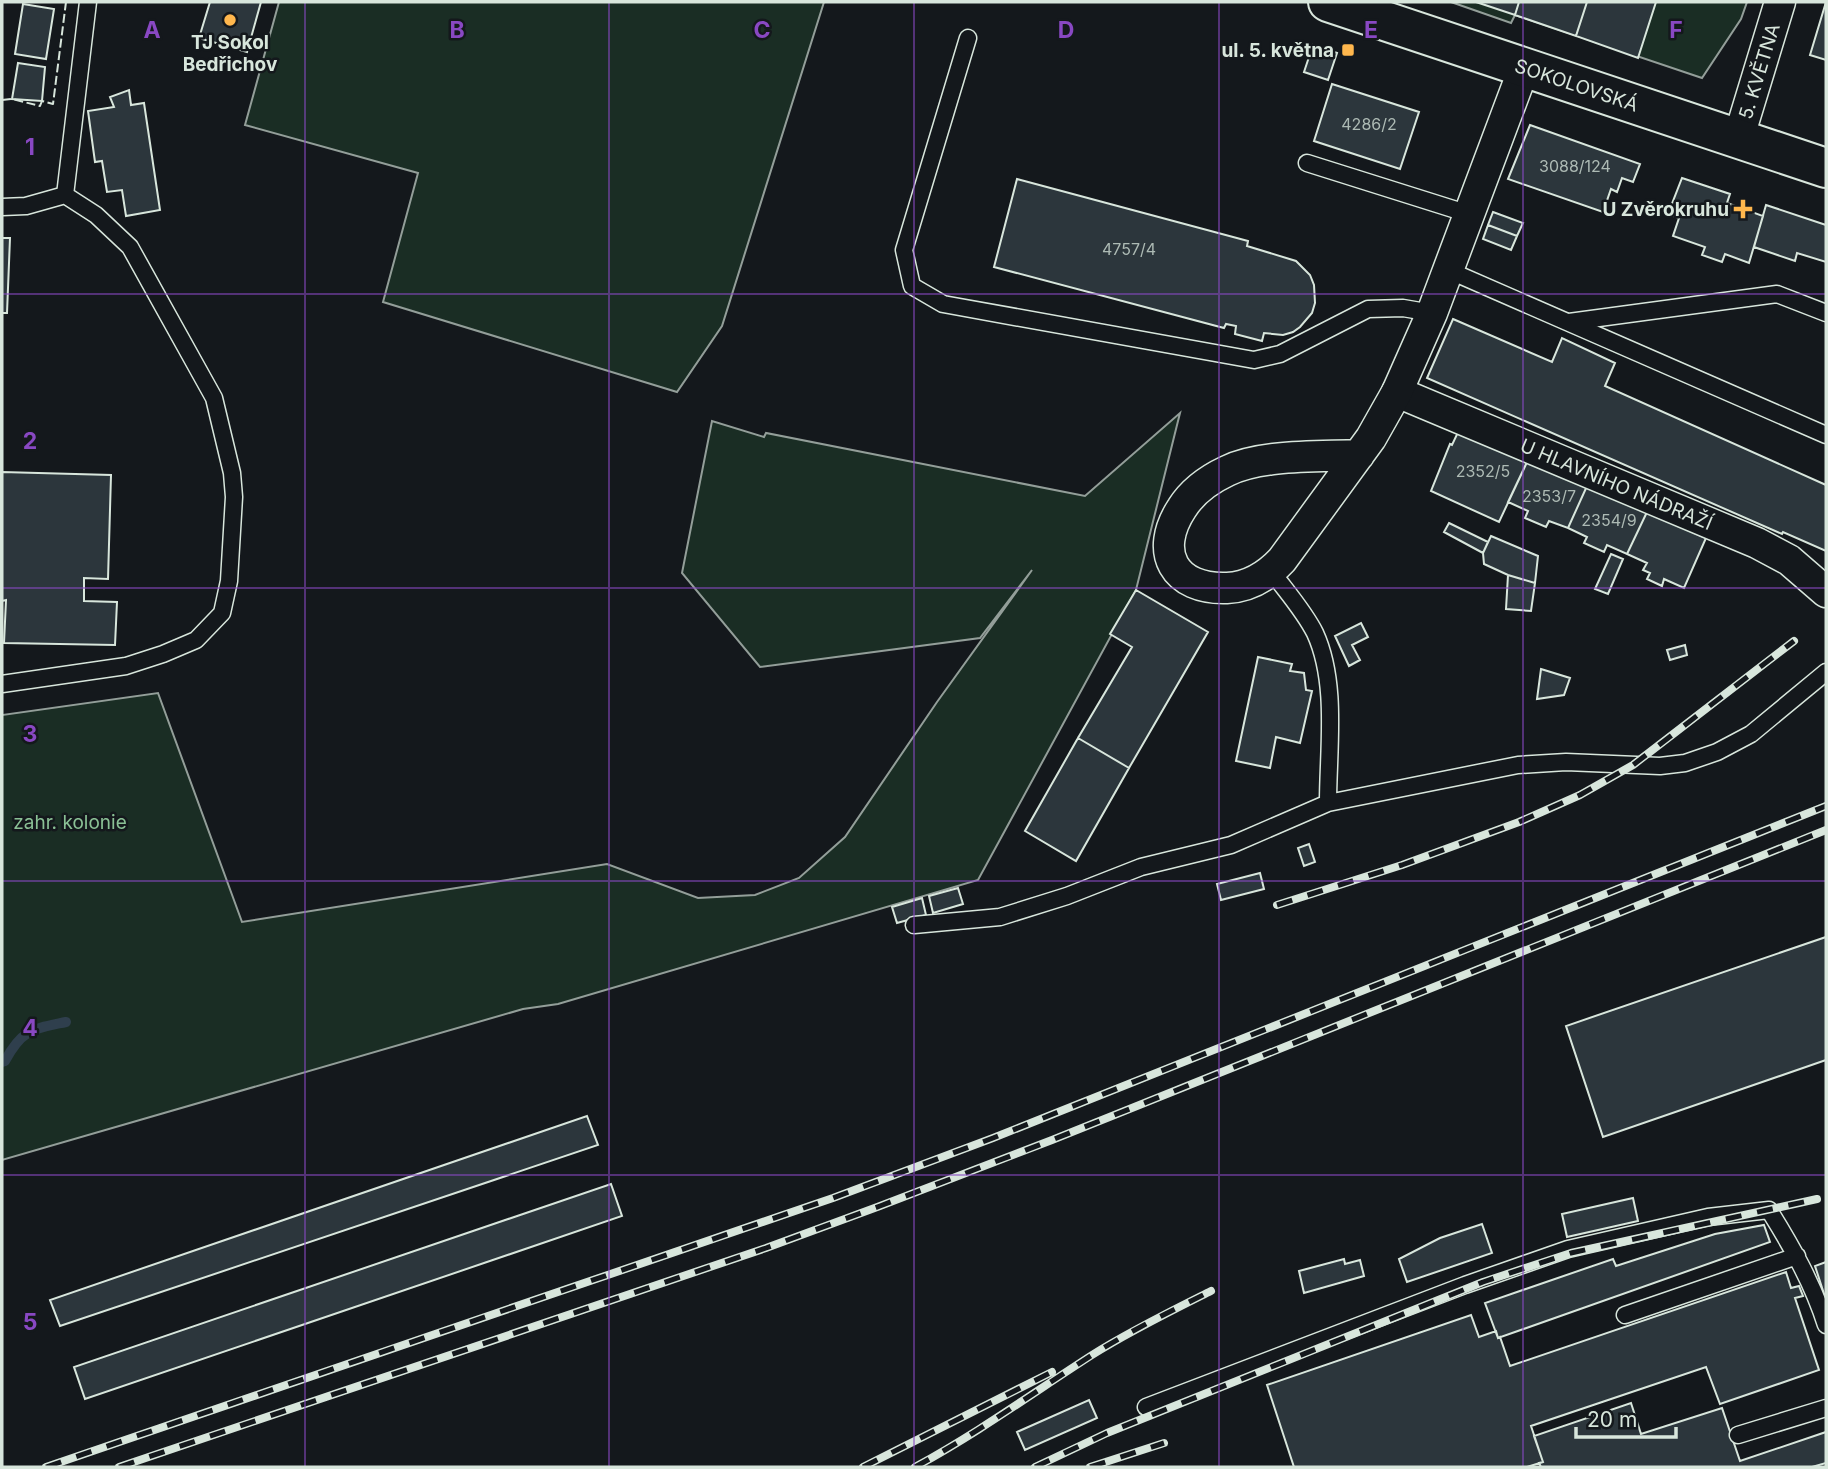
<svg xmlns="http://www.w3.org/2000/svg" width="1828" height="1469" font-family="Inter,sans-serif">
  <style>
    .green { fill: #1a2d24; stroke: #939e99; stroke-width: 2 }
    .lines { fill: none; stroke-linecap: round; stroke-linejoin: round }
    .stream { stroke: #2f3f4d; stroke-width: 10 }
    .building { fill: #2c363c; stroke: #d8e6dc; stroke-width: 2 }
    .lane-casing { stroke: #d8e6dc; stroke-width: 19 }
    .street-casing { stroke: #d8e6dc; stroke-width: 33 }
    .secondary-casing { stroke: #d8e6dc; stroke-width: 42 }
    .lane { stroke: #14181c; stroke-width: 16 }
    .street { stroke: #14181c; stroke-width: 30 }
    .secondary { stroke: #14181c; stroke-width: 38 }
    .rail-casing { stroke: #d8e6dc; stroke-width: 8 }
    .rail { stroke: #14181c; stroke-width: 5; stroke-dasharray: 16; stroke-linecap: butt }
    .fence { stroke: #d8e6dc; stroke-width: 2; stroke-dasharray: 9 3.5; stroke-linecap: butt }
    .grid { fill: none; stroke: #8948c3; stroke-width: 2; stroke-opacity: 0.55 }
    .poi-dot { fill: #ffb74d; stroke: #14181c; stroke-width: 2.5 }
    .labels { text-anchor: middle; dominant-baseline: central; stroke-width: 5; stroke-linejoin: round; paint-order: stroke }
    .number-label { font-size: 16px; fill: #adbab4 }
    .poi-label { font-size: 19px; font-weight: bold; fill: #d8e6dc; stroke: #14181c; text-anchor: end }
    .street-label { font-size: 19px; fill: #d8e6dc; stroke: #14181c }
    .park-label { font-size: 19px; fill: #8ac095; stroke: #14181c }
    .grid-label { font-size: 23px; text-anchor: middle; font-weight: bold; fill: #8948c3; stroke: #14181c; stroke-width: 5; stroke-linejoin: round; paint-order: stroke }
  </style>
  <rect width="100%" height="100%" fill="#14181c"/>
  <path class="green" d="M 279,2 L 824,2 L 722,326 L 677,392 L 383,302 L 418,173 L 245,125 Z
    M 1451,2 L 1747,2 L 1741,19 L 1702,78 L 1515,15 L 1511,23 Z
    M 1180,413 L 1136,590 L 978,880 L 558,1004 L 523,1009 L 2,1160 L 2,715 L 158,693 L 242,922 L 607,864 L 698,898 L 755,895 L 799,878 L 845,837 L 937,702 L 1032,570 L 980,638 L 760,667 L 682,573 L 712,421 L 764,437 L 766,433 L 1085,496 Z"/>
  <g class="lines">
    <path class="stream" d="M 2,1062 L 5,1061 C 22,1029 33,1029 66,1022"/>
  </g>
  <path class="building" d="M 210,2 L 261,2 L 247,52 L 199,38 Z
    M 1476,2 L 1519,2 L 1515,15 Z
    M 1519,2 L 1587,2 L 1576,36 L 1515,15 Z
    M 1587,2 L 1656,2 L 1638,58 L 1576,36 Z
    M 1826,2 L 1826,60 L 1810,55 Z
    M 23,4 L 54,9 L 46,59 L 15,54 Z
    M 1313,45 L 1337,53 L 1328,80 L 1304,72 Z
    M 18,63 L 45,67 L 42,101 L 12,99 Z
    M 1332,84 L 1419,112 L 1400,169 L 1314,141 Z
    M 129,90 L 131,105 L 144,103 L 160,210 L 126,216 L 122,190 L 107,192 L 102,161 L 95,162 L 88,111 L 114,107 L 110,97 Z
    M 1530,125 L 1640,164 L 1633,182 L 1622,178 L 1617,192 L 1611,189 L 1603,212 L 1508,179 Z
    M 1682,178 L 1730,194 L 1727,203 L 1763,216 L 1749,263 L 1725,254 L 1722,262 L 1702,255 L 1705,247 L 1673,236 L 1679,218 L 1668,214 Z
    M 1017,179 L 1248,241 L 1247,246 L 1296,261 L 1310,275 L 1314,285 L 1315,303 L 1312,313 L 1300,327 L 1293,332 L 1283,335 L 1264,333 L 1262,341 L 1235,334 L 1236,326 L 1226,324 L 1224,328 L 994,267 Z
    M 1766,205 L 1826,225 L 1826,262 L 1797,253 L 1795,261 L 1754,247 Z
    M 1493,212 L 1523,223 L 1517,236 L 1488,225 Z
    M 1488,225 L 1517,236 L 1511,250 L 1483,239 Z
    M 2,238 L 10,238 L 7,313 L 2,313 Z
    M 1453,319 L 1552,362 L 1562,338 L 1615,363 L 1605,386 L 1826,485 L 1826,551 L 1783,532 L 1782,534 L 1427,378 Z
    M 1460,428 L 1528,460 L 1499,522 L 1431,491 L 1450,444 L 1452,445 Z
    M 1528,460 L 1587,486 L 1568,528 L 1549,521 L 1546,527 L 1525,518 L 1528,511 L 1508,502 Z
    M 2,472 L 111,475 L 108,579 L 84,578 L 84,601 L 117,602 L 115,645 L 4,643 L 6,600 L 2,601 Z
    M 1587,486 L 1647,512 L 1627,554 L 1607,545 L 1604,552 L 1584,543 L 1587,537 L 1568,528 Z
    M 1647,512 L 1706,538 L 1684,588 L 1664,579 L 1662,586 L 1647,579 L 1650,573 L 1643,570 L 1647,563 L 1627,554 Z
    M 1449,523 L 1488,542 L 1483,553 L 1444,532 Z
    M 1491,536 L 1538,556 L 1535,583 L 1508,575 L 1484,564 L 1483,553 Z
    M 1611,554 L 1623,559 L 1608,594 L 1595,589 Z
    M 1508,575 L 1535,583 L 1531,611 L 1506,609 Z
    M 1136,590 L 1208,632 L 1129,768 L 1078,738 L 1132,647 L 1110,634 Z
    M 1361,623 L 1368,637 L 1352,645 L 1360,660 L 1349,666 L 1335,636 Z
    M 1685,645 L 1687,655 L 1670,660 L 1667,650 Z
    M 1258,657 L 1292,664 L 1290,671 L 1304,673 L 1306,690 L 1312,691 L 1300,743 L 1276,737 L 1270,768 L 1236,761 Z
    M 1541,669 L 1570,678 L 1564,695 L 1537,699 Z
    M 1078,738 L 1129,768 L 1076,861 L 1025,831 Z
    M 1309,844 L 1315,862 L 1304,866 L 1298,848 Z
    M 1260,873 L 1264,889 L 1221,900 L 1217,884 Z
    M 958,888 L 963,904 L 933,913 L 929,896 Z
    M 922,898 L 926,915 L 897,923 L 892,907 Z
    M 1826,937 L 1826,1060 L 1603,1137 L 1566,1026 Z
    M 587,1116 L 598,1145 L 60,1326 L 50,1300 Z
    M 611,1184 L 622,1216 L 85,1399 L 74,1367 Z
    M 1633,1198 L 1638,1221 L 1567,1237 L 1562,1214 Z
    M 1482,1224 L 1492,1253 L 1407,1282 L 1399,1259 L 1440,1238 Z
    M 1764,1225 L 1770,1242 L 1498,1338 L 1485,1303 L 1613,1259 L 1616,1266 L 1715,1234 Z
    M 1344,1259 L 1345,1264 L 1360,1260 L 1364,1276 L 1304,1293 L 1299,1271 Z
    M 1826,1262 L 1826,1300 L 1815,1266 Z
    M 1786,1272 L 1791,1288 L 1799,1286 L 1803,1296 L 1795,1298 L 1819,1370 L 1720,1404 L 1706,1367 L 1531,1426 L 1543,1462 L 1527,1467 L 1294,1467 L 1267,1385 L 1471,1315 L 1479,1337 L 1496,1331 L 1498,1338 L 1500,1337 L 1510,1366 Z
    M 1089,1400 L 1097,1418 L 1025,1450 L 1017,1432 Z
    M 1631,1403 L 1641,1434 L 1722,1408 L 1740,1461 L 1826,1432 L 1826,1463 L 1812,1467 L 1541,1467 L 1539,1463 L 1543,1462 L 1534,1436 Z"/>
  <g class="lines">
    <g class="lane-casing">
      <path id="lane" d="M 968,38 L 904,250 L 912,286 L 943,304 L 1254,360 L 1280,354 L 1368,309 L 1403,308 L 1432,313
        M 1307,163 L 1469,214
        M 65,195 L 88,2
        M 2,207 L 26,206 L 65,195 L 96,215 L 130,247 L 214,398 L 232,473 L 234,497 L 229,581 L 222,613 L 196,640 L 163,654 L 126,666 L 2,684
        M 1448,270 L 1826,435
        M 1569,322 L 1777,294 L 1826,313
        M 1272,572 C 1286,591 1304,611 1315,633 C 1338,683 1328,749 1328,803
        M 914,925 L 1000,917 L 1067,896 L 1141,867 L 1231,845 L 1328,803 L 1518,765 L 1566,762 L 1660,766 L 1685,763 L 1717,752 L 1751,734 L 1826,672
        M 1625,1315 L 1797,1256
        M 1146,1407 L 1465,1285 L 1568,1249 L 1708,1217 L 1769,1210 C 1792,1247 1813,1284 1826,1325
        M 1738,1435 L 1826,1408"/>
    </g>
    <g class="street-casing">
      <g id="street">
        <path id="s1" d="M 1738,140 L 1780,2"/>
        <path id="s2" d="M 1397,392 L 1757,543 L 1789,560 L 1826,592"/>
        <path d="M 1359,455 C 1320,457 1262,454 1227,471 C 1210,479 1192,492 1182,508 C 1153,552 1174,590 1227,588 C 1250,587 1267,576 1282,560 L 1371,438 L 1397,392 L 1432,313 L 1524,68"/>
      </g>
    </g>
    <g class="secondary-casing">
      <g id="secondary">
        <path id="s3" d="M 1328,2 L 1826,168"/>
      </g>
    </g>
    <use href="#lane" class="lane"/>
    <use href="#street" class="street"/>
    <use href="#secondary" class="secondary"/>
    <g class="rail-casing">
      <path id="rail" d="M 1277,905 L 1402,865 L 1519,822 L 1580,795 L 1633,765 L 1794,641
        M 46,1467 L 833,1198 L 993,1138 L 1826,806
        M 119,1467 L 766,1248 L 880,1206 L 1052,1140 L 1826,830
        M 863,1467 L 1052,1372
        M 915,1467 C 976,1434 1033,1393 1092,1355 C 1130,1331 1171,1311 1211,1291
        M 1035,1467 L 1107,1433 L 1483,1282 L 1571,1253 L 1817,1199
        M 1090,1467 L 1164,1443"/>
    </g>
    <use href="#rail" class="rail"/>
    <path class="fence" d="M 2,100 L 12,99 L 40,106 L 42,101 L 53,104 L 66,2"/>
  </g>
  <path class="grid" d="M 305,2 L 305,1467M 609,2 L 609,1467M 914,2 L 914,1467M 1219,2 L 1219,1467M 1523,2 L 1523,1467M 2,294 L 1826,294M 2,588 L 1826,588M 2,881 L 1826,881M 2,1175 L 1826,1175"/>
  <g class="poi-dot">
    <circle cx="230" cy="20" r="7"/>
    <rect x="1341" y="43" width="14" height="14" rx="3.5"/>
    <path d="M1739.5 198.5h7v7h7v7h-7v7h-7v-7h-7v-7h7z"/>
  </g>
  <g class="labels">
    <g class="number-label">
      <text x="1369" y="124">4286/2</text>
      <text x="1575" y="166">3088/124</text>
      <text x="1129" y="249">4757/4</text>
      <text x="1483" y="471">2352/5</text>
      <text x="1549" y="496">2353/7</text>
      <text x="1609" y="520">2354/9</text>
    </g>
    <g class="poi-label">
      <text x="230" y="42" text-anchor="middle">TJ Sokol<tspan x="230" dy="22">Bedřichov</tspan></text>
      <text x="1334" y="50">ul. 5. května</text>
      <text x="1729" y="209">U Zvěrokruhu</text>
    </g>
    <g class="street-label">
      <text stroke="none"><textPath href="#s1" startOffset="72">5. KVĚTNA</textPath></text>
      <text stroke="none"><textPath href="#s3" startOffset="262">SOKOLOVSKÁ</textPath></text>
      <text stroke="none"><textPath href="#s2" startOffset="238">U HLAVNÍHO NÁDRAŽÍ</textPath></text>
    </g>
    <g class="park-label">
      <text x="70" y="822">zahr. kolonie</text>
    </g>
  </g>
  <g class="grid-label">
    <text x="152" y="38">A</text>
    <text x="457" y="38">B</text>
    <text x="762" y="38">C</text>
    <text x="1066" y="38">D</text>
    <text x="1371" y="38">E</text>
    <text x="1676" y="38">F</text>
    <text x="30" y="155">1</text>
    <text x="30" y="449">2</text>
    <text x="30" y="742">3</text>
    <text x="30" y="1036">4</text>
    <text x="30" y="1330">5</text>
  </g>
  <rect width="1828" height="1469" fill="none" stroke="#d8e6dc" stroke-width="7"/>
  <path d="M1576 1427v10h100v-10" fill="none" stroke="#d8e6dc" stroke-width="3.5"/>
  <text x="1587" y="1427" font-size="21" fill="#d8e6dc" stroke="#14181c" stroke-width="5" paint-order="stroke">20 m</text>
</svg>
